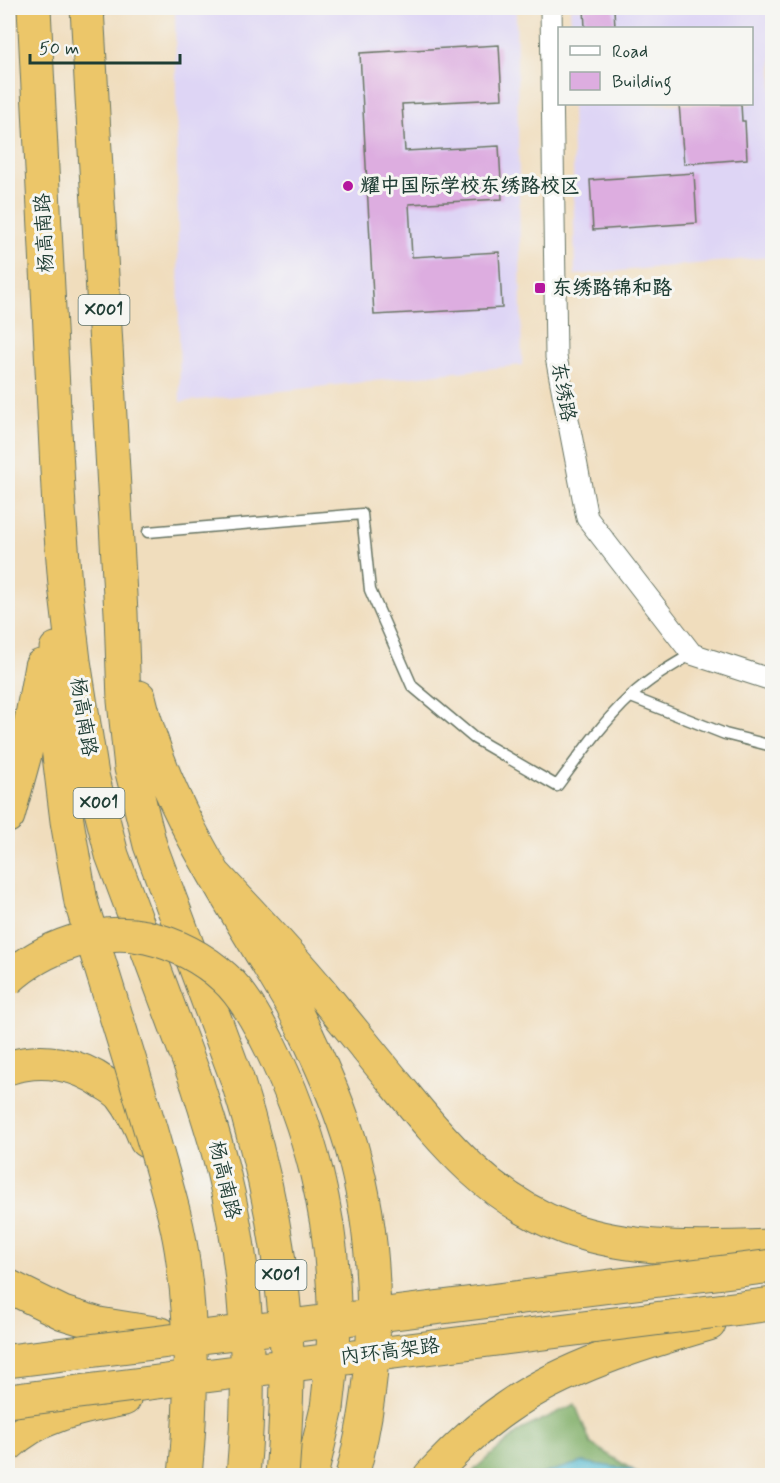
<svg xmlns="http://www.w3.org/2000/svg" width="780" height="1483" font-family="Mynerve,'LXGW WenKai TC',sans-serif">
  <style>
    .built { fill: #ded5f5 }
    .forest { fill: #80ae67; stroke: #50764e; stroke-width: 1.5 }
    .water { fill: #50b7ce; stroke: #387a81; stroke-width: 1.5 }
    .building { fill: #ddade0 }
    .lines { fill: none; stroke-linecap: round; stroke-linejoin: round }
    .service-casing { stroke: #687564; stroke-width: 13 }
    .minor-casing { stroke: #687564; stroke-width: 23 }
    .trunk-casing { stroke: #687564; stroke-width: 35 }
    .service { stroke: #fff; stroke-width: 10 }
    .minor { stroke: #fff; stroke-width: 21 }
    .trunk { stroke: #ecc669; stroke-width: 33 }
    .trunk-bridge-casing { stroke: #687564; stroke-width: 35; stroke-linecap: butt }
    .trunk-bridge { stroke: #ecc669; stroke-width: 33 }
    .poi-dot { fill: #b5179e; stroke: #f6f6f2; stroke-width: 2 }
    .labels { text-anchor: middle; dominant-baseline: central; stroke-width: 6; stroke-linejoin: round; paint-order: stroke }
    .shield { fill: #f6f6f2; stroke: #60746d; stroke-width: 1.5 }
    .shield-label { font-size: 18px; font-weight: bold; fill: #1f3d34 }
    .poi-label { font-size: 20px; font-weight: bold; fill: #1f3d34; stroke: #f6f6f2; text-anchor: start }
    .street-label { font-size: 20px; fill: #1f3d34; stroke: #f6f6f2 }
  </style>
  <rect width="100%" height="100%" fill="#f6f6f2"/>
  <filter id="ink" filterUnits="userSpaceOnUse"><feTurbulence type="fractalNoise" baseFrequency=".0167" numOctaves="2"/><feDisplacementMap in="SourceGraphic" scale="12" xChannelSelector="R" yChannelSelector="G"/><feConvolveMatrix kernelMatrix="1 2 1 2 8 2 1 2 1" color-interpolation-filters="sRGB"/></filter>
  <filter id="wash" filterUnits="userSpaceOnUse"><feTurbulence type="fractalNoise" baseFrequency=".008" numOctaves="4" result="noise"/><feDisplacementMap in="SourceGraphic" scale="24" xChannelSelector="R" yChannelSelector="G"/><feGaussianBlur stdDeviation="1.35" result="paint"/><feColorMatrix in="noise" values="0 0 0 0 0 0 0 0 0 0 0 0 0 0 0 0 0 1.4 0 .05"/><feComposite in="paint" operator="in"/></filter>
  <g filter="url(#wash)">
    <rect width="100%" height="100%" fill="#f0ddbd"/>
    <path class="built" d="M 175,8 L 516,8 L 522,365 L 180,402 Z
      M 570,8 L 772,8 L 772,257 L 575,275 L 572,104 L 752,104 L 752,28 L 571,28 Z"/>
    <path class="forest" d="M 575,1404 L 591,1444 L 633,1470 L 582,1462 L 539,1475 L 470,1476 L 476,1468 L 521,1430 Z"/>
    <path class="water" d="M 582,1462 L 633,1470 L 639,1475 L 539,1475 Z"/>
    <g id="blocks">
      <path class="building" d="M 584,8 L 614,8 L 615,28 L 585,28 Z
        M 499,45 L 502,99 L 402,104 L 405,151 L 499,146 L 502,199 L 409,204 L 412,257 L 499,252 L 502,308 L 374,315 L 360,53 Z
        M 679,104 L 741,104 L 742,121 L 745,121 L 747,159 L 684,164 Z
        M 694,173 L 697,223 L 593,230 L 590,180 Z"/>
    </g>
  </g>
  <g filter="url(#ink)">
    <use href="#blocks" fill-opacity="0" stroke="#687564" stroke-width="1.5"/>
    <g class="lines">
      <g class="service-casing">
        <path id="service" d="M 148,532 L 362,514 L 370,590 L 412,686 L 474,738 L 557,786 C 580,755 602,723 631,696 C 649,679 670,667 692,654
          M 631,697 L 725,734 L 772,746"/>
      </g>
      <g class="minor-casing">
        <path id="minor" d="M 551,8 L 556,357 L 587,518 L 692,654 L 772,680"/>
      </g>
      <g class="trunk-casing">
        <path id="trunk" d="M 34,8 L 59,509 L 65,585 L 74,661 L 92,775 L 112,855 L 197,1083
          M 87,8 L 121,613 L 124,701 L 131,768 L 150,845 L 237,1079
          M 56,649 L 57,739 L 67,821 L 81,902
          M 139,697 C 165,810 235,906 292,1005 L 307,1035
          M 8,816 L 25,754 L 41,666
          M 216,876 C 251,914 287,951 320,991 C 345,1022 370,1052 395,1083 C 444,1143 490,1200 566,1228 C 631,1251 701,1249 769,1246
          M 8,1068 C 41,1057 77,1063 106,1084 C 111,1087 117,1091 121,1095 C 131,1108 140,1125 146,1141
          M 8,1286 L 63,1313 L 99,1324 L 161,1334
          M 8,1445 C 38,1415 84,1407 124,1399
          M 311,1476 L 327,1408
          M 430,1476 C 454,1451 477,1428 506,1408 C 562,1368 643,1343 709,1324"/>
      </g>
      <use href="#service" class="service"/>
      <use href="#minor" class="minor"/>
      <use href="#trunk" class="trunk"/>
      <g class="trunk-bridge-casing">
        <path id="trunk-bridge" d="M 81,902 C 105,982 131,1062 154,1142 C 165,1182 178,1221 183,1262 C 193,1332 192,1405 185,1476
          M 8,979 C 43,947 98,927 146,937 C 176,944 202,957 225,978 C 244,995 259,1024 270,1046 C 310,1126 332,1215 334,1304 C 335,1339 331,1374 327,1408
          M 307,1035 C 324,1071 340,1107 351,1145 C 381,1251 381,1369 352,1476
          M 237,1079 C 266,1171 283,1256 287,1352 C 288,1393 285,1435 282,1476
          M 197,1083 C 206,1112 216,1141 223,1171 C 248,1271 252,1373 243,1476
          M 8,1361 L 772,1266
          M 8,1401 L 772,1304"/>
      </g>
      <use href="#trunk-bridge" class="trunk-bridge"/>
    </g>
  </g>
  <g class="poi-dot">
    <circle cx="348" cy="186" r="6"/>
    <rect x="534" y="282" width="12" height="12" rx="3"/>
  </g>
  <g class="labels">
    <g class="shield">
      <rect x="78.5" y="295" width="51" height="30" rx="4.5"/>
      <rect x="73.5" y="788" width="51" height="30" rx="4.5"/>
      <rect x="255.5" y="1260" width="51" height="30" rx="4.5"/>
    </g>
    <g class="shield-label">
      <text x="104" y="310">X001</text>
      <text x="99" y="803">X001</text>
      <text x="281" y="1275">X001</text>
    </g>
    <g class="poi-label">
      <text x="360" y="186">耀中国际学校东绣路校区</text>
      <text x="552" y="288">东绣路锦和路</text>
    </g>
    <g class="street-label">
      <text transform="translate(45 233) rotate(-93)">杨高南路</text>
      <text transform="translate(563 392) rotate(80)">东绣路</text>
      <text transform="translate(83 717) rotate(81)">杨高南路</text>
      <text transform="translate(224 1180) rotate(77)">杨高南路</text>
      <text transform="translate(390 1352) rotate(-7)">内环高架路</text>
    </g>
  </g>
  <rect width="780" height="1483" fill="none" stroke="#f6f6f2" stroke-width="30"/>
  <rect x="558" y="27" width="195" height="78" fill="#f6f6f2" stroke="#a0aca6" stroke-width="1.5"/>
  <rect x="570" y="46" width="30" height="9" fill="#ffffff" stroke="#a0aca6" stroke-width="1.5"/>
  <text x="612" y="57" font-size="18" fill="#1f3d34">Road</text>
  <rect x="570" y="72" width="30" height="18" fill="#ddade0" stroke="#a0aca6" stroke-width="1.5"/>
  <text x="612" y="87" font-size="18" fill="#1f3d34">Building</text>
  <path d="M30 54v9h150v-9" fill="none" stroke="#1f3d34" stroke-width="3"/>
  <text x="39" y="54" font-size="18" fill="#1f3d34" stroke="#f6f6f2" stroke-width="4.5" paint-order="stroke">50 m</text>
</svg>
